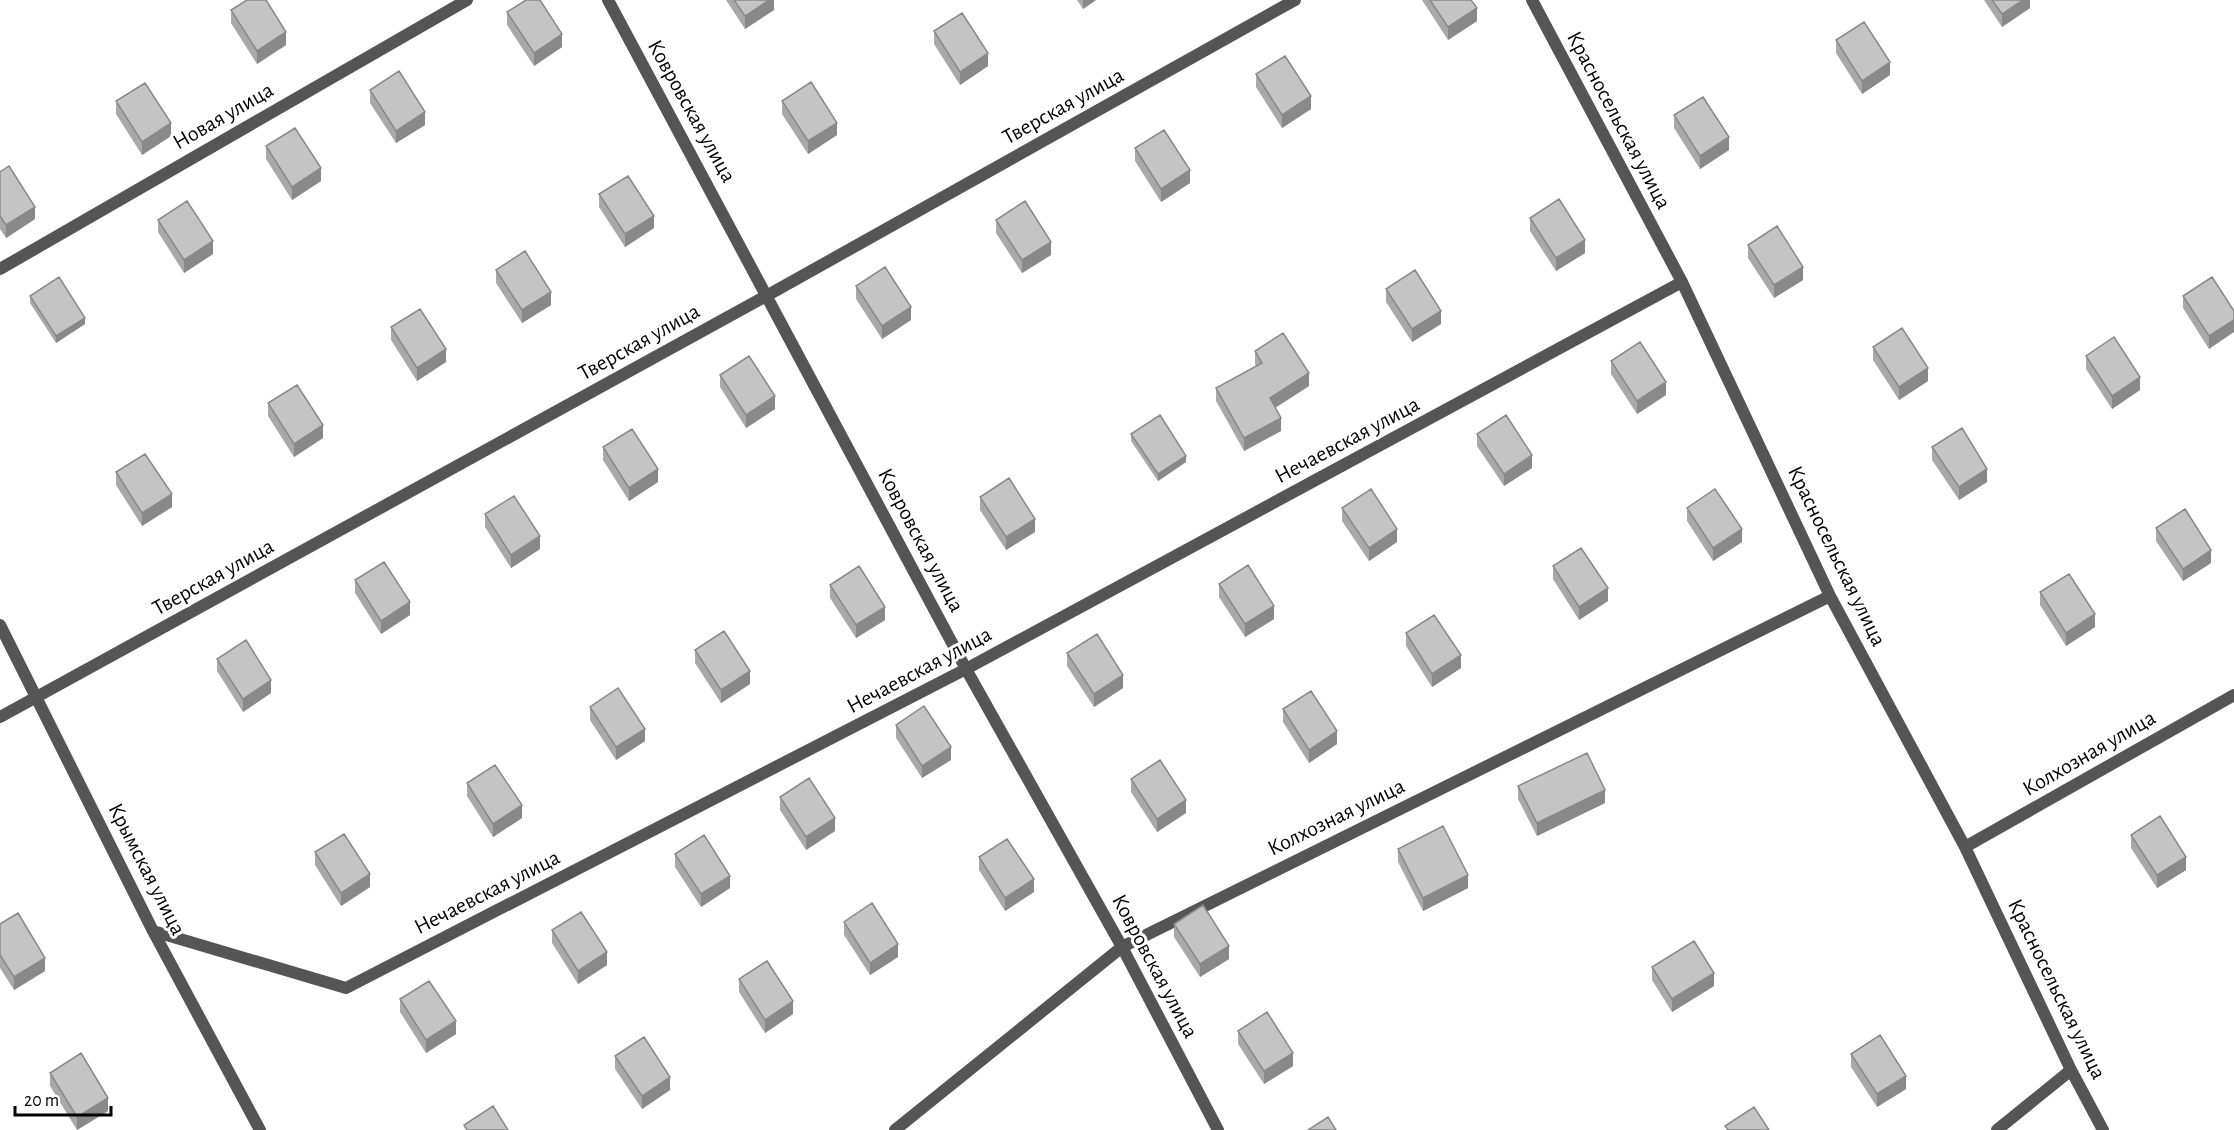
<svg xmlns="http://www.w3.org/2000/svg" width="2234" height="1130" font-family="'Alegreya Sans',sans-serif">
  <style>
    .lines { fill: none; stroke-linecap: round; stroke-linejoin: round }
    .street { stroke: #555; stroke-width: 12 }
    .wall { fill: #a9a9a9 }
    .shaded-wall { fill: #898989 }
    .building { fill: #c4c4c4; stroke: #898989; stroke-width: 1.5 }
    .labels { text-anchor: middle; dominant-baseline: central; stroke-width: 6; stroke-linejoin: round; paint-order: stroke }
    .street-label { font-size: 22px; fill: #000; stroke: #fff }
  </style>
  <rect width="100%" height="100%" fill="#fff"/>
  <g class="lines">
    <path class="street" d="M 608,0 L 966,669 L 1122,947 L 1218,1130
      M 1532,0 L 1682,282 L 1830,596 L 1965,847 L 2071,1070 L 2103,1130
      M 0,269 L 467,0
      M 0,625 L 153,931 L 260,1130
      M 0,717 L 768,295 L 1295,0
      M 1965,847 L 2234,695
      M 153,931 L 346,988 L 966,669 L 1682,282
      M 895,1130 L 1122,947 L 1830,596
      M 1997,1130 L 2071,1070"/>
  </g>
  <path class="wall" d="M 726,0 L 774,0 L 774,10 L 745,29 Z
    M 1077,0 L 1096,0 L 1083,9 Z
    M 1422,0 L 1471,0 L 1477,21 L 1448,40 Z
    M 1984,0 L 2030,0 L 2030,8 L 2002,27 Z
    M 231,10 L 286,45 L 257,64 L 231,23 Z
    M 507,12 L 562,47 L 534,66 L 507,25 Z
    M 934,31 L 988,66 L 960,85 L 934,44 Z
    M 1836,40 L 1890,75 L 1862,94 L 1836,53 Z
    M 1256,74 L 1311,109 L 1282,128 L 1256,87 Z
    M 370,90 L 425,125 L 396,143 L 370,103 Z
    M 116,101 L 171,136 L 142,155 L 116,114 Z
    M 782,101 L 837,135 L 808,154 L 782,114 Z
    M 1674,115 L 1729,150 L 1700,169 L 1674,128 Z
    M 266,146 L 321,181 L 292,200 L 266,159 Z
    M 1135,148 L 1190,183 L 1161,202 L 1135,161 Z
    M 0,172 L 35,219 L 6,238 L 0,229 Z
    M 599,194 L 654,228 L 625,247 L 599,207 Z
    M 1530,218 L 1585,253 L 1556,271 L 1530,231 Z
    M 158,220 L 213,254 L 184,273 L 158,232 Z
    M 996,220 L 1051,255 L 1022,273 L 996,233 Z
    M 1748,245 L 1803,280 L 1774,298 L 1748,258 Z
    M 496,270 L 551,305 L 522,323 L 496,283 Z
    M 2212,277 L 2209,349 L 2183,308 L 2183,296 Z
    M 856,286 L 911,320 L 882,339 L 856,299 Z
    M 1386,289 L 1441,324 L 1412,342 L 1386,302 Z
    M 30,296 L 85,324 L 56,343 L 30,303 Z
    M 391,327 L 446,362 L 417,381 L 391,340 Z
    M 1873,347 L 1928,381 L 1899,400 L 1873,360 Z
    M 1255,351 L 1309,386 L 1275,408 L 1281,431 L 1244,451 L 1216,401 L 1216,388 L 1256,366 L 1255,364 Z
    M 2086,356 L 2140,390 L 2112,409 L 2086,369 Z
    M 1611,361 L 1666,395 L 1637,414 L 1611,374 Z
    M 720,375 L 775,409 L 746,428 L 720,387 Z
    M 268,403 L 323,438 L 294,457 L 268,416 Z
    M 1131,434 L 1186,462 L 1158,481 L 1131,441 Z
    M 1477,434 L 1532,468 L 1504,486 L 1477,446 Z
    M 603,447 L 658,482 L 629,501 L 603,460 Z
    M 1932,447 L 1987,482 L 1959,500 L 1932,460 Z
    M 116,472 L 172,507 L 142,526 L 116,485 Z
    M 980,497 L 1035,532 L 1006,550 L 980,510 Z
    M 1342,508 L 1397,542 L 1369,561 L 1342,521 Z
    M 1687,508 L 1742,542 L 1713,561 L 1687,521 Z
    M 485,514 L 540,549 L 511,568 L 485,527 Z
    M 2156,528 L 2211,563 L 2183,581 L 2156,541 Z
    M 1553,566 L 1608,601 L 1579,620 L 1553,579 Z
    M 355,580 L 410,615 L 381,634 L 355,593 Z
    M 1219,584 L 1274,619 L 1245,637 L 1219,597 Z
    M 830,585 L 885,620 L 856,638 L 830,598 Z
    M 2040,592 L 2095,627 L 2066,646 L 2040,605 Z
    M 1406,633 L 1461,668 L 1432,687 L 1406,646 Z
    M 695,650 L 750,684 L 721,703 L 695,663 Z
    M 1067,653 L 1123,688 L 1094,707 L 1067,666 Z
    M 217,659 L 271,693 L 243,712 L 217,671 Z
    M 590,707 L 645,741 L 616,760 L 590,720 Z
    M 1283,709 L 1337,744 L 1309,763 L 1283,722 Z
    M 896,725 L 951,760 L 922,778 L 896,738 Z
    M 1131,779 L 1186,813 L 1157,832 L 1131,792 Z
    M 467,783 L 522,818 L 493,837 L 467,796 Z
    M 1518,786 L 1605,803 L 1537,836 L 1518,799 Z
    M 780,797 L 835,831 L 806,850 L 780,810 Z
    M 2131,835 L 2186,870 L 2157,888 L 2131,848 Z
    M 1398,849 L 1468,888 L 1423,911 L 1398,862 Z
    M 315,852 L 370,887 L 341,906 L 315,865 Z
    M 675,854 L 730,888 L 701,907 L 675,867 Z
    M 979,857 L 1034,892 L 1005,911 L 979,870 Z
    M 844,922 L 898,957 L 870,975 L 844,935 Z
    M 0,924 L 45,971 L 14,990 L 0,968 Z
    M 1174,924 L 1229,959 L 1200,977 L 1174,937 Z
    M 552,930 L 607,965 L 578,984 L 552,943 Z
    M 1652,967 L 1714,986 L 1672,1012 L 1652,980 Z
    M 739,979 L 793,1014 L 765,1033 L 739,992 Z
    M 400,999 L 456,1034 L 426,1053 L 400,1012 Z
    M 1238,1031 L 1293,1066 L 1264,1084 L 1238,1044 Z
    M 1851,1054 L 1906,1089 L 1877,1107 L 1851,1067 Z
    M 615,1056 L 670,1090 L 642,1109 L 615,1069 Z
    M 50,1073 L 108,1111 L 77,1130 L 50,1086 Z"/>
  <path class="shaded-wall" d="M 769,0 L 774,0 L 774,10 L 745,29 L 745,16 Z
    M 1083,0 L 1096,0 L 1083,9 Z
    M 2023,0 L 2030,0 L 2030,8 L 2002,27 L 2002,14 Z
    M 1477,8 L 1477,21 L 1448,40 L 1448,27 Z
    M 286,32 L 286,45 L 257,64 L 257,51 Z
    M 562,34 L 562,47 L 534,66 L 534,53 Z
    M 988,53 L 988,66 L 960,85 L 960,72 Z
    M 1890,62 L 1890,75 L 1862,94 L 1862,81 Z
    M 1311,96 L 1311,109 L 1282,128 L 1282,115 Z
    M 425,112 L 425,125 L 396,143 L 396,131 Z
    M 171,123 L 171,136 L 142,155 L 142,142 Z
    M 837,123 L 837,135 L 808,154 L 808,141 Z
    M 1729,137 L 1729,150 L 1700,169 L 1700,156 Z
    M 321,168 L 321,181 L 292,200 L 292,187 Z
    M 1190,170 L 1190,183 L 1161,202 L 1161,189 Z
    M 35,207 L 35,219 L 6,238 L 6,225 Z
    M 654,216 L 654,228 L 625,247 L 625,234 Z
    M 1585,240 L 1585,253 L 1556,271 L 1556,258 Z
    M 213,241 L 213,254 L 184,273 L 184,260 Z
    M 1051,242 L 1051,255 L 1022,273 L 1022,260 Z
    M 1803,267 L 1803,280 L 1774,298 L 1774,285 Z
    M 551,292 L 551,305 L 522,323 L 522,310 Z
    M 911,307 L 911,320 L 882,339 L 882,326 Z
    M 1441,311 L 1441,324 L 1412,342 L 1412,329 Z
    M 85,318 L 85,324 L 56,343 L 56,336 Z
    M 2234,320 L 2234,332 L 2209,349 L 2209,336 Z
    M 446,349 L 446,362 L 417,381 L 417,368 Z
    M 1928,368 L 1928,381 L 1899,400 L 1899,387 Z
    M 1309,373 L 1309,386 L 1270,411 L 1270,398 Z
    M 2140,377 L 2140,390 L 2112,409 L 2112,396 Z
    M 1666,382 L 1666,395 L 1637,414 L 1637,401 Z
    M 775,396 L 775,409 L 746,428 L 746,415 Z
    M 1281,418 L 1281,431 L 1244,451 L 1244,438 Z
    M 323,425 L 323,438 L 294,457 L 294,444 Z
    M 1532,455 L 1532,468 L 1504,486 L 1504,474 Z
    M 1186,456 L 1186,462 L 1158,481 L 1158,474 Z
    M 658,469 L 658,482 L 629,501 L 629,488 Z
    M 1987,469 L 1987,482 L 1959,500 L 1959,487 Z
    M 172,494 L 172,507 L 142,526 L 142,513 Z
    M 1035,519 L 1035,532 L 1006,550 L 1006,537 Z
    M 1397,529 L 1397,542 L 1369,561 L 1369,548 Z
    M 1742,529 L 1742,542 L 1713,561 L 1713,548 Z
    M 540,536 L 540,549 L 511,568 L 511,555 Z
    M 2211,550 L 2211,563 L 2183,581 L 2183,569 Z
    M 1608,588 L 1608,601 L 1579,620 L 1579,607 Z
    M 410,602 L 410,615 L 381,634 L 381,621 Z
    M 1274,606 L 1274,619 L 1245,637 L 1245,624 Z
    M 885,607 L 885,620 L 856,638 L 856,625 Z
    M 2095,614 L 2095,627 L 2066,646 L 2066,633 Z
    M 1461,655 L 1461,668 L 1432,687 L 1432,674 Z
    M 750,671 L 750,684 L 721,703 L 721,690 Z
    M 1123,675 L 1123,688 L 1094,707 L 1094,694 Z
    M 271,680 L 271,693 L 243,712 L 243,699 Z
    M 645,729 L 645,741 L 616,760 L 616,747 Z
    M 1337,731 L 1337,744 L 1309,763 L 1309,750 Z
    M 951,747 L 951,760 L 922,778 L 922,766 Z
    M 1605,790 L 1605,803 L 1537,836 L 1537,823 Z
    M 1186,800 L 1186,813 L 1157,832 L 1157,819 Z
    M 522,805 L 522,818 L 493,837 L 493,824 Z
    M 835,818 L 835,831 L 806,850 L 806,837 Z
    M 2186,857 L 2186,870 L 2157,888 L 2157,875 Z
    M 370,874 L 370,887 L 341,906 L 341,893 Z
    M 1468,875 L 1468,888 L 1423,911 L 1423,898 Z
    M 730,876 L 730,888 L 701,907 L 701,894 Z
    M 1034,879 L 1034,892 L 1005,911 L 1005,898 Z
    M 898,944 L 898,957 L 870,975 L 870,963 Z
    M 1229,946 L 1229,959 L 1200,977 L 1200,964 Z
    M 607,952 L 607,965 L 578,984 L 578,971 Z
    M 45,958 L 45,971 L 14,990 L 14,977 Z
    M 1714,973 L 1714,986 L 1672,1012 L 1672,999 Z
    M 793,1001 L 793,1014 L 765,1033 L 765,1020 Z
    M 456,1021 L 456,1034 L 426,1053 L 426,1040 Z
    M 1293,1053 L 1293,1066 L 1264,1084 L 1264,1071 Z
    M 1906,1076 L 1906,1089 L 1877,1107 L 1877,1094 Z
    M 670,1077 L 670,1090 L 642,1109 L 642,1096 Z
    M 108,1098 L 108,1111 L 77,1130 L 77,1117 Z"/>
  <path class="building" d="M 247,0 L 266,0 L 286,32 L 257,51 L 231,10 Z
    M 526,0 L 540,0 L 562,34 L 534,53 L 507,12 Z
    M 734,0 L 769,0 L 745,16 Z
    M 1430,0 L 1471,0 L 1477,8 L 1448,27 Z
    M 1992,0 L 2023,0 L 2002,14 Z
    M 962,13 L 988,53 L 960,72 L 934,31 Z
    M 1864,22 L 1890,62 L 1862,81 L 1836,40 Z
    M 1285,56 L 1311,96 L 1282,115 L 1256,74 Z
    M 399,71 L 425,112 L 396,131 L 370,90 Z
    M 811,82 L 837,123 L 808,141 L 782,101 Z
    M 145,83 L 171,123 L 142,142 L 116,101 Z
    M 1703,97 L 1729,137 L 1700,156 L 1674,115 Z
    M 295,128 L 321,168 L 292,187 L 266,146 Z
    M 1164,130 L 1190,170 L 1161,189 L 1135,148 Z
    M 9,166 L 35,207 L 6,225 L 0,216 L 0,172 Z
    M 628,176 L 654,216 L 625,234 L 599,194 Z
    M 1559,199 L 1585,240 L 1556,258 L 1530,218 Z
    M 187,201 L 213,241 L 184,260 L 158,220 Z
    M 1025,201 L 1051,242 L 1022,260 L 996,220 Z
    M 1777,226 L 1803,267 L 1774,285 L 1748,245 Z
    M 525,251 L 551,292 L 522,310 L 496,270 Z
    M 885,267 L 911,307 L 882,326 L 856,286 Z
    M 1415,270 L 1441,311 L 1412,329 L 1386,289 Z
    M 59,277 L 85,318 L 56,336 L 30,296 Z
    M 2212,277 L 2234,311 L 2234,320 L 2209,336 L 2183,296 Z
    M 420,309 L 446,349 L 417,368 L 391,327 Z
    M 1902,328 L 1928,368 L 1899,387 L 1873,347 Z
    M 1283,333 L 1309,373 L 1270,398 L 1281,418 L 1244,438 L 1216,388 L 1262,363 L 1255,351 Z
    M 2114,337 L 2140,377 L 2112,396 L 2086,356 Z
    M 1640,342 L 1666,382 L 1637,401 L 1611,361 Z
    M 749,356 L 775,396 L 746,415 L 720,375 Z
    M 297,385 L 323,425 L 294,444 L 268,403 Z
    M 1160,415 L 1186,456 L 1158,474 L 1131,434 Z
    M 1506,415 L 1532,455 L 1504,474 L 1477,434 Z
    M 1962,428 L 1987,469 L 1959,487 L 1932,447 Z
    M 632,429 L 658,469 L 629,488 L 603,447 Z
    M 145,454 L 172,494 L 142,513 L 116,472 Z
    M 1009,478 L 1035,519 L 1006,537 L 980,497 Z
    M 1371,489 L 1397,529 L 1369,548 L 1342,508 Z
    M 1715,489 L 1742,529 L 1713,548 L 1687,508 Z
    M 514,496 L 540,536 L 511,555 L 485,514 Z
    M 2185,509 L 2211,550 L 2183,569 L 2156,528 Z
    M 1581,548 L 1608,588 L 1579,607 L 1553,566 Z
    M 384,562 L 410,602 L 381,621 L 355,580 Z
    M 1248,565 L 1274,606 L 1245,624 L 1219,584 Z
    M 859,566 L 885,607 L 856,625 L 830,585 Z
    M 2069,574 L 2095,614 L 2066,633 L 2040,592 Z
    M 1434,615 L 1461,655 L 1432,674 L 1406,633 Z
    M 724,631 L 750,671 L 721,690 L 695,650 Z
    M 1097,634 L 1123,675 L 1094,694 L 1067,653 Z
    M 246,640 L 271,680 L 243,699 L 217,659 Z
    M 618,688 L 645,729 L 616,747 L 590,707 Z
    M 1311,691 L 1337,731 L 1309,750 L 1283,709 Z
    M 924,706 L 951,747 L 922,766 L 896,725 Z
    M 1587,753 L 1605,790 L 1537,823 L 1518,786 Z
    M 1160,760 L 1186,800 L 1157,819 L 1131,779 Z
    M 495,765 L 522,805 L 493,824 L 467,783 Z
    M 809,778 L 835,818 L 806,837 L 780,797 Z
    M 2160,816 L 2186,857 L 2157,875 L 2131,835 Z
    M 1443,826 L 1468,875 L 1423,898 L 1398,849 Z
    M 344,834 L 370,874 L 341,893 L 315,852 Z
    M 704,835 L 730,876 L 701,894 L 675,854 Z
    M 1007,839 L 1034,879 L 1005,898 L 979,857 Z
    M 872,903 L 898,944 L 870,963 L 844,922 Z
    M 1203,905 L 1229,946 L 1200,964 L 1174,924 Z
    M 581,912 L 607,952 L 578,971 L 552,930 Z
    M 18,913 L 45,958 L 14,977 L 0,955 L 0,924 Z
    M 1694,941 L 1714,973 L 1672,999 L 1652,967 Z
    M 767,961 L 793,1001 L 765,1020 L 739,979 Z
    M 429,981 L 456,1021 L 426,1040 L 400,999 Z
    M 1267,1012 L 1293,1053 L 1264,1071 L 1238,1031 Z
    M 1880,1035 L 1906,1076 L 1877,1094 L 1851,1054 Z
    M 644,1037 L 670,1077 L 642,1096 L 615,1056 Z
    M 81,1053 L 108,1098 L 77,1117 L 50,1073 Z
    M 493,1106 L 508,1130 L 467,1130 L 464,1125 Z
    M 1754,1107 L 1769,1130 L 1728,1130 L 1725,1126 Z
    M 1328,1117 L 1336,1130 L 1308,1130 Z"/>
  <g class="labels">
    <g class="street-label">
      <text transform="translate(1063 106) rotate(-29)">Тверская улица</text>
      <text transform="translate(692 111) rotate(61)">Ковровская улица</text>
      <text transform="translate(223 116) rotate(-30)">Новая улица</text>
      <text transform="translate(1619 120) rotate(62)">Красносельская улица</text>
      <text transform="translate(639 342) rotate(-29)">Тверская улица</text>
      <text transform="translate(1347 440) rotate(-28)">Нечаевская улица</text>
      <text transform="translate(921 540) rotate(62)">Ковровская улица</text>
      <text transform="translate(1837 556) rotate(64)">Красносельская улица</text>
      <text transform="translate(213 577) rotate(-29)">Тверская улица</text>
      <text transform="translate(919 670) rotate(-28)">Нечаевская улица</text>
      <text transform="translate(2089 753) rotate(-30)">Колхозная улица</text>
      <text transform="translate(1336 817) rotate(-26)">Колхозная улица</text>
      <text transform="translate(147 869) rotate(63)">Крымская улица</text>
      <text transform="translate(487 892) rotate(-27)">Нечаевская улица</text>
      <text transform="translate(1155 966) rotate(62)">Ковровская улица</text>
      <text transform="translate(2057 989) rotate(64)">Красносельская улица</text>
    </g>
  </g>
  <path d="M15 1106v9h96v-9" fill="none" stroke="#000000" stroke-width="3"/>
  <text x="24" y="1106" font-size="18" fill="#000000" stroke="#ffffff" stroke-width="4.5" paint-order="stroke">20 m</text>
</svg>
